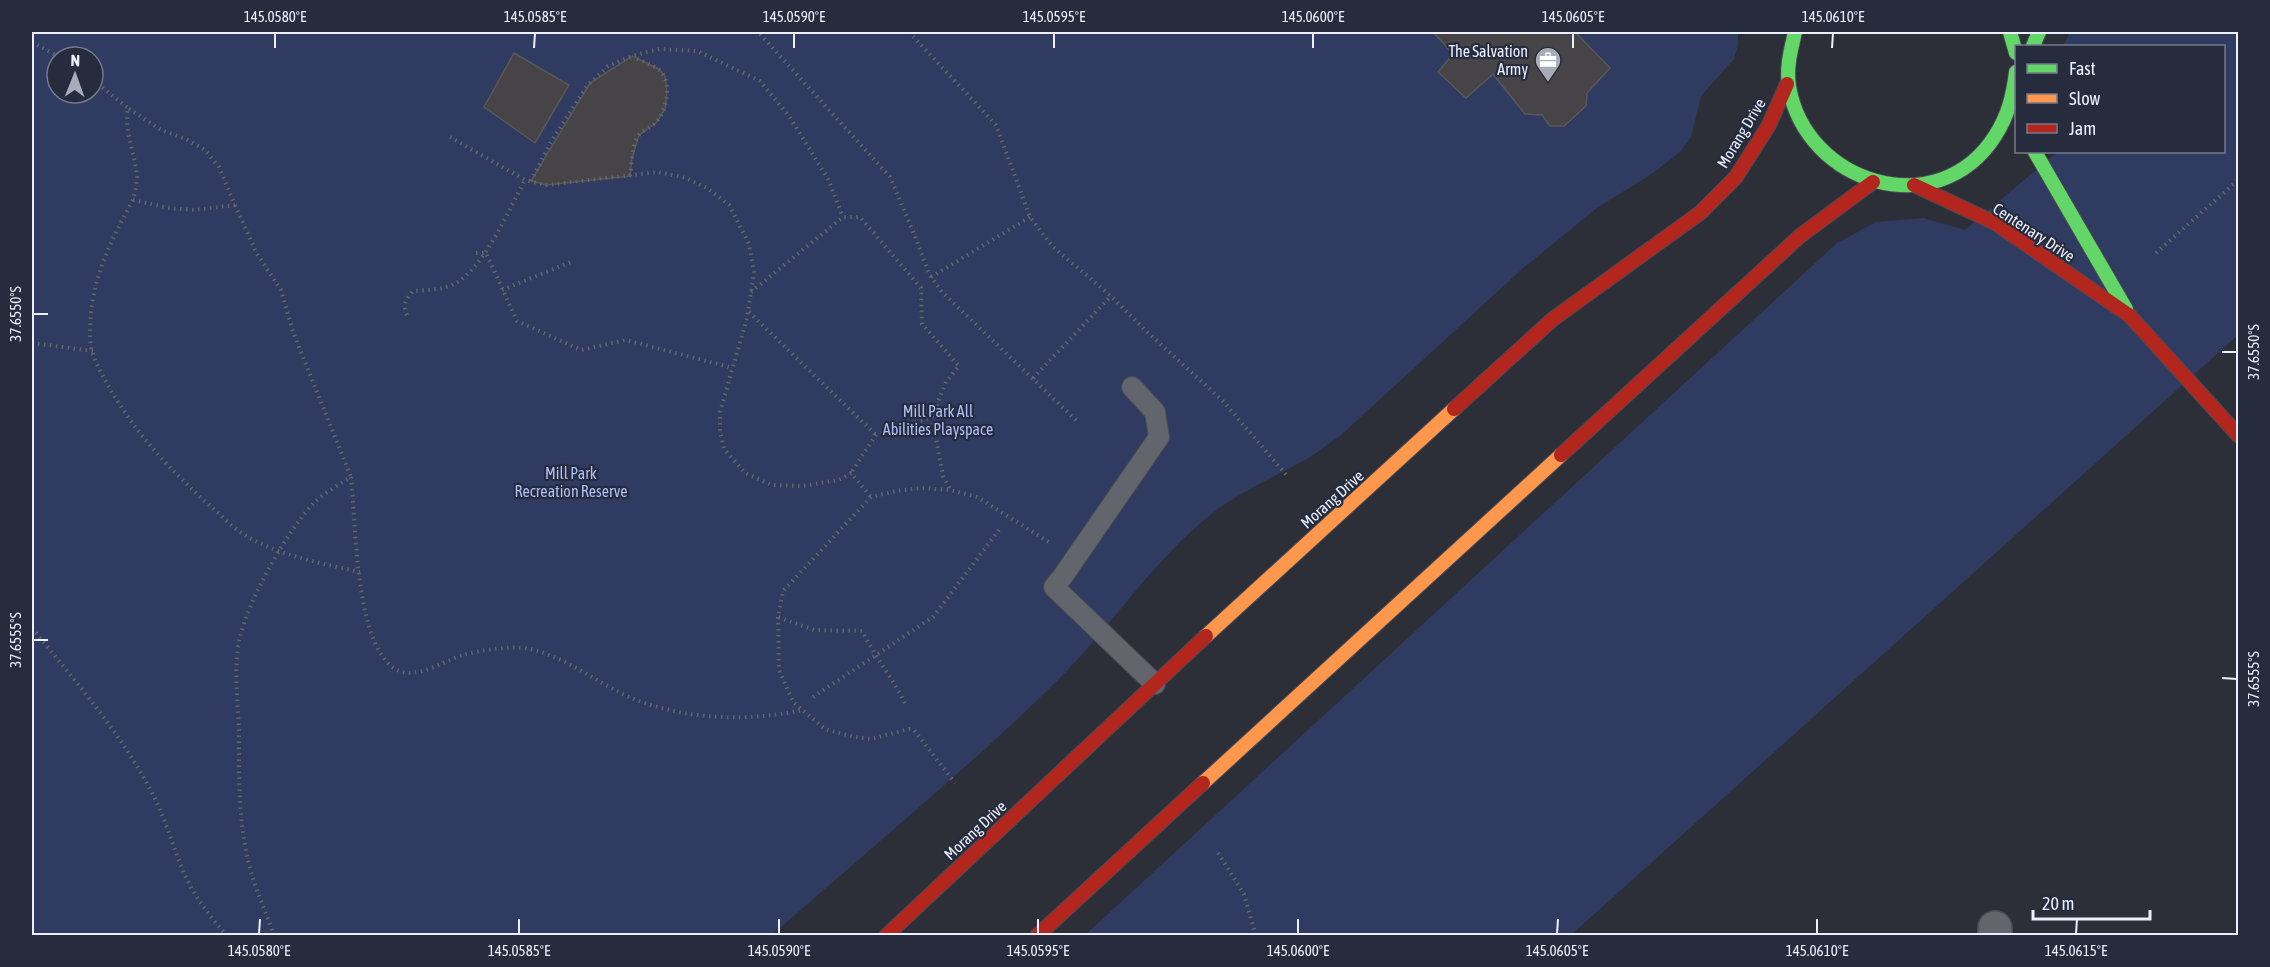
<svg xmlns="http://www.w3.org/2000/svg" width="2270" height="967" font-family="'Asap Condensed',sans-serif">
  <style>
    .green { fill: #2f3b60; fill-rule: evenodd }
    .building { fill: #474447; stroke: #59575a; stroke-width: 1.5 }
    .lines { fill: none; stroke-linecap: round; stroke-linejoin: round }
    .lane-casing { stroke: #494b54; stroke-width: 22 }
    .street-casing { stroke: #494b54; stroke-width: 36 }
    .fast-casing { stroke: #494b54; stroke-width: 16 }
    .slow-casing { stroke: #494b54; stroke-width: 16 }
    .jam-casing { stroke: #494b54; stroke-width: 16 }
    .path { stroke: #64666e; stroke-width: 4; stroke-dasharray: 1.5 4.5; stroke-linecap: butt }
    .lane { stroke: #62656c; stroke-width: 20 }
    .street { stroke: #62656c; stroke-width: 33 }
    .fast { stroke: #63d668; stroke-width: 14 }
    .slow { stroke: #ff974d; stroke-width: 14 }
    .jam { stroke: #b3261e; stroke-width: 14 }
    .ticks { fill: none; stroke: #ecf0fd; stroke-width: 2 }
    .labels { text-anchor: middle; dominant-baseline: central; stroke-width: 4.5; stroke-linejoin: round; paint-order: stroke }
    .poi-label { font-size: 16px; fill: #ecf0fd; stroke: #262c3e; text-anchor: end }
    .street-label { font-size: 16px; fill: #ecf0fd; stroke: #262c3e }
    .park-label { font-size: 16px; fill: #abbff9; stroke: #262c3e }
    .neatline { fill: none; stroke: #ecf0fd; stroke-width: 2 }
    .ticks-label { font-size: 15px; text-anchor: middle; fill: #ecf0fd }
  </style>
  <rect width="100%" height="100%" fill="#2c2f38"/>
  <path class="green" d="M 32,32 L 1738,32 L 1738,45 L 1734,59 L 1701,96 L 1691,137 L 1680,152 L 1653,173 L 1597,208 L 1521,270 L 1340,436 C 1329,443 1318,452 1307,459 C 1274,477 1239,492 1209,516 C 1151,563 1111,627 1059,679 C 968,769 868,850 772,935 L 32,936 ZM 57,57 L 93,57 L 93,93 L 57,93 Z
    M 2070,32 L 2238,32 L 2238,335 L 1571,935 L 1084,936 L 1837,243 L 1876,222 L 1924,218 L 1965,230 L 2057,152 L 2224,152 L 2224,46 L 2063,46 Z"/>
  <path class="building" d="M 1433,32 L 1575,32 L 1610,68 L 1587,93 L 1586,106 L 1564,126 L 1550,126 L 1542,115 L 1525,114 L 1493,74 L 1466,98 L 1438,72 L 1453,54 Z
    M 514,53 L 569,85 L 535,143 L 484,107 Z
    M 632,56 L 659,69 L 665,76 L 667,92 L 665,109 L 656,123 L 639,135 L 632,158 L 630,176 L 546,185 L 531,181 L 590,83 Z"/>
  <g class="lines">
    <g class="lane-casing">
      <path id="lane" d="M 1132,387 L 1155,412 L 1159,437 L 1063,576 L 1054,587 L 1155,684"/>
    </g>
    <g class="street-casing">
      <path id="street" d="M 1995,936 L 1995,928"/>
    </g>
    <g class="fast-casing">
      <path id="fast" d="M 1795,32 C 1791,50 1786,67 1789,86 C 1805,184 1938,225 1995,136 C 2008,116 2013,96 2016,72
        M 2010,32 L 2016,53
        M 2033,46 L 2039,32
        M 2035,152 L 2126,309"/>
    </g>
    <g class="slow-casing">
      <path id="slow" d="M 1206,636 L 1454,409
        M 1203,783 L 1561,455"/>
    </g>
    <g class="jam-casing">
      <path id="jam" d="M 1914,185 L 1995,223 L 2130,316 L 2238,435
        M 1454,409 L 1553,319 L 1700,213 L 1736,177 L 1769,125 L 1787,84
        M 1561,455 L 1800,236 L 1873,182
        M 886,936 L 1206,636
        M 1037,936 L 1203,783"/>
    </g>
    <path class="path" d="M 909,32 L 996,125 L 1030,217 L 1052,246 L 1111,296 L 1144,329 L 1223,401 L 1288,477
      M 760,34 L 890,177 L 915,236 L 929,274 L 942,292 L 1077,421
      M 32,42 L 59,57
      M 93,80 L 128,108
      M 450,137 L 525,180 L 546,185 L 658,172 L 686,178 L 707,188 L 729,205 L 749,244 L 754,273 L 747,318 L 720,412 L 720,431 L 724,449 L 745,473 L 772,485 L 802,486 L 839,480 L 851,473 L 871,497
      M 630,176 C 632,164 631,145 639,135 C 644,129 653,127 658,120 C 667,108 673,80 658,69 C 651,64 641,61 633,57
      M 531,181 L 552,140 L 587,86 L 608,66 L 632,56 L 660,49 L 697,51 L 760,81 L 789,116 L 828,179 L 843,217
      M 133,200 L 169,208 L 195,210 L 235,205 L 219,167 L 205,150 L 186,139 L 161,130 L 128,108 C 124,130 135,154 137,176 C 137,184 135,193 133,200 C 108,246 89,284 90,337 C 90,352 98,367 105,380 C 133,432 172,472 216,511 C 224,518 231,526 240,532 C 275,555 320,563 360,572
      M 235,205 L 257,254 L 281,290 L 293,332 L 351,477
      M 476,253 L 486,253 L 517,321 L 581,350 L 626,340 L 733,368
      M 2156,253 L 2238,180
      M 931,277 L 1030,217
      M 502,290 L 571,262
      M 751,292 L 843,217 L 860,217 L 921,288 L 922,324 L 959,366 L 946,382 L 932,417 L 876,435 L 851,473
      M 749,312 L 876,435
      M 407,315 C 402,304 406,300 413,291 C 426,290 443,290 454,284 C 484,269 509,209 525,180
      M 32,343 L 93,351
      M 1033,378 L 1111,296
      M 932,417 L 943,476 L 950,489
      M 778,617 L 779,670 L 793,702 L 825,729 L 854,737 L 871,739 L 909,729 L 914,730 L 955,783
      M 32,628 C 75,681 122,734 153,795 C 164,816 171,840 180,863 C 190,891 207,913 227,936
      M 813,697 L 933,617 L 999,530
      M 905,703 C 892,678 875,656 862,631 L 814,630 L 778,617 L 783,591 L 871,497 L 896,491 L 922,488 L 950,490 L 977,497 L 1049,542
      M 1218,853 L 1244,894 L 1256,936
      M 274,936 C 267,914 257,893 251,872 C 238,825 239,779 239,732 C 238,700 233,668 240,637 C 248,601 286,533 311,506 C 322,494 338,485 351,477 C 356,524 355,627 387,662 C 408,687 440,662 463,655 C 483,650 510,645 530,649 C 566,657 596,682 629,697 C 684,720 745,722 803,710"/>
    <use href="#lane" class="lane"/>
    <use href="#street" class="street"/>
    <use href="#fast" class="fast"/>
    <use href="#slow" class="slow"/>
    <use href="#jam" class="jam"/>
  </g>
  <path class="ticks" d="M 275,48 L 275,33M 534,48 L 535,33M 794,48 L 794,33M 1054,48 L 1054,33M 1313,48 L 1313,33M 1573,48 L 1573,33M 1832,48 L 1833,33M 33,314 L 48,314M 2222,352 L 2237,352M 33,640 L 48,640M 2222,678 L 2237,679M 259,934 L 260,919M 519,934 L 519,919M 779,934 L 779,919M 1038,934 L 1038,919M 1298,934 L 1298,919M 1557,934 L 1558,919M 1817,934 L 1817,919M 2076,934 L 2077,919"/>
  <defs>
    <g id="office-pin" transform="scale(1.35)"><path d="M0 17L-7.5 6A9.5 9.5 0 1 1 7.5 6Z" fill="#a9acb8" stroke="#262c3e"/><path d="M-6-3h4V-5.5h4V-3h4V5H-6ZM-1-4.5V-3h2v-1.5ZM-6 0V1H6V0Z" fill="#fff"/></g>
  </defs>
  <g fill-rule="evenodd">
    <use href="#office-pin" x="1548" y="60"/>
  </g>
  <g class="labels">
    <g class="poi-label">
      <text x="1528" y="51">The Salvation<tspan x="1528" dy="18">Army</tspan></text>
    </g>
    <g class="street-label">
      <text transform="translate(1741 133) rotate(-59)">Morang Drive</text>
      <text transform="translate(2034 232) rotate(33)">Centenary Drive</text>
      <text transform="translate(1332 499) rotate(-42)">Morang Drive</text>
      <text transform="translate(975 830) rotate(-43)">Morang Drive</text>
    </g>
    <g class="park-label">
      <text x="938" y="411">Mill Park All<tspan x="938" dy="18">Abilities Playspace</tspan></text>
      <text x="571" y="473">Mill Park<tspan x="571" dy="18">Recreation Reserve</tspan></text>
    </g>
  </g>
  <rect width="2270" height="967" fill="none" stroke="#262c3e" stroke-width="66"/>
  <rect x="2015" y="45" width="210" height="108" fill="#262c3e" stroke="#757a8a" stroke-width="1.5"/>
  <rect x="2027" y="64" width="30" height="9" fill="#63d668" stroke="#757a8a" stroke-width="1.5"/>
  <text x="2069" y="75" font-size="18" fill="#ecf0fd">Fast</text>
  <rect x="2027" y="94" width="30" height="9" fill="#ff974d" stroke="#757a8a" stroke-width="1.5"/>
  <text x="2069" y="105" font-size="18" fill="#ecf0fd">Slow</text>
  <rect x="2027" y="124" width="30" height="9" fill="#b3261e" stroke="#757a8a" stroke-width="1.5"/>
  <text x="2069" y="135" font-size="18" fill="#ecf0fd">Jam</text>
  <g transform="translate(75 75) rotate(1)"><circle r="28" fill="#262c3e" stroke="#757a8a" stroke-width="1.5"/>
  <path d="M0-4.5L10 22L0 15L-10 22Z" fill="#a9acb8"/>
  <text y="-9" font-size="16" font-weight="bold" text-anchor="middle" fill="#ecf0fd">N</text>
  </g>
  <path d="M2033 910v9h117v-9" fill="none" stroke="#ecf0fd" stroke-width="3"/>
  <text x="2042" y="910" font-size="18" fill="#ecf0fd" stroke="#262c3e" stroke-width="4.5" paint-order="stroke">20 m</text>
  <rect x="33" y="33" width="2204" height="901" class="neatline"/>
  <g class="ticks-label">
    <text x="275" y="22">145.0580°E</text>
    <text x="535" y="22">145.0585°E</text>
    <text x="794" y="22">145.0590°E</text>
    <text x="1054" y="22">145.0595°E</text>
    <text x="1313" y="22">145.0600°E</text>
    <text x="1573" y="22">145.0605°E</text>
    <text x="1833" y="22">145.0610°E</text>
    <text transform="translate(16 314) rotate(-90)" y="5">37.6550°S</text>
    <text transform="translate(2254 352) rotate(-90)" y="5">37.6550°S</text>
    <text transform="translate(16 640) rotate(-90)" y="5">37.6555°S</text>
    <text transform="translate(2254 679) rotate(-90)" y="5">37.6555°S</text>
    <text x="259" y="956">145.0580°E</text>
    <text x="519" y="956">145.0585°E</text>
    <text x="779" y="956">145.0590°E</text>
    <text x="1038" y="956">145.0595°E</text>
    <text x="1298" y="956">145.0600°E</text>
    <text x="1557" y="956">145.0605°E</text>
    <text x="1817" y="956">145.0610°E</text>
    <text x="2076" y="956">145.0615°E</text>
  </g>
</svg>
